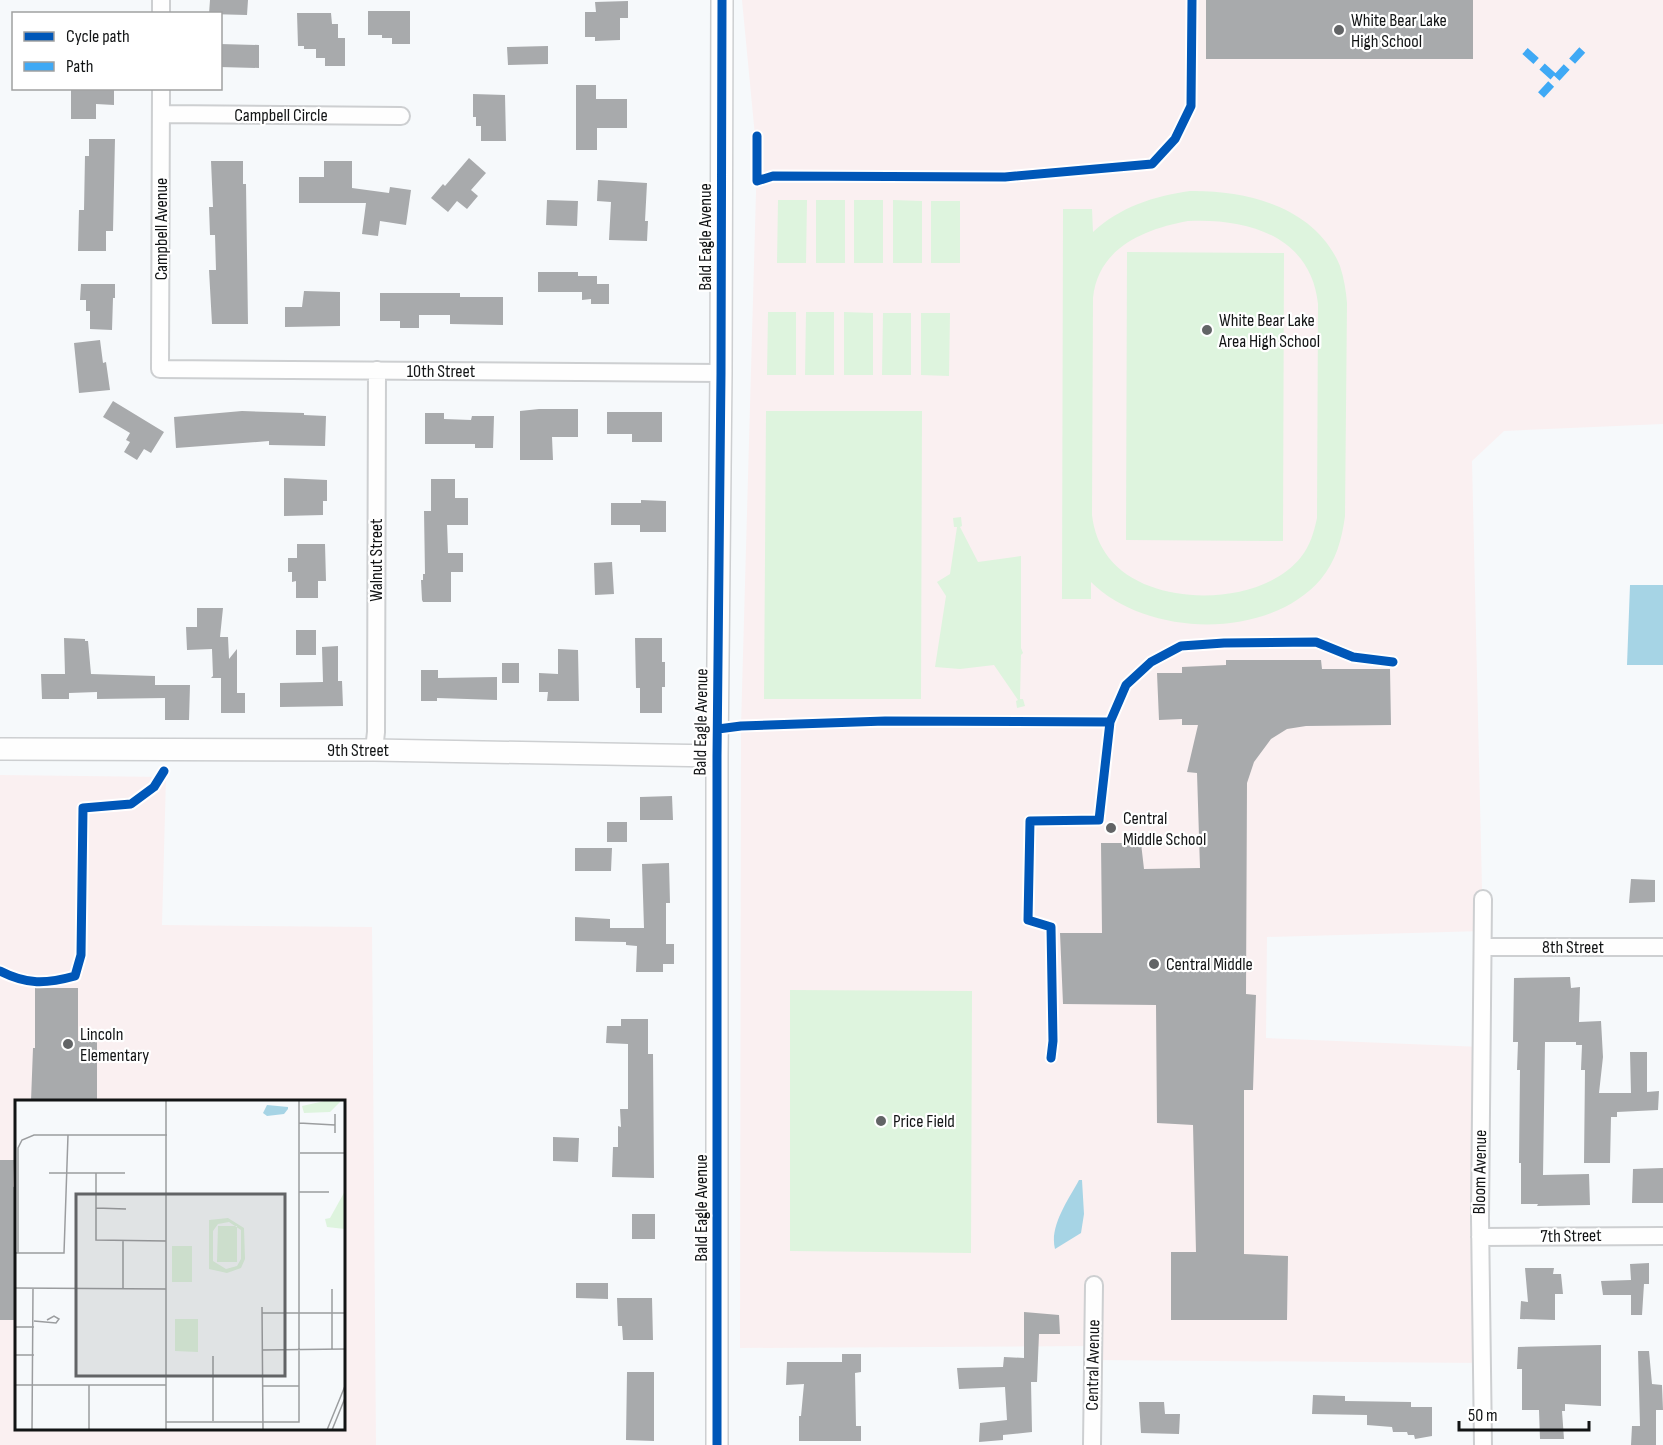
<svg xmlns="http://www.w3.org/2000/svg" width="1663" height="1445" font-family="'Sofia Sans Condensed',sans-serif">
  <style>
    .education { fill: #faf0f1; fill-rule: evenodd }
    .green { fill: #def4de; fill-rule: evenodd }
    .water { fill: #a6d4e5 }
    .building { fill: #a8aaac }
    .lines { fill: none; stroke-linecap: round; stroke-linejoin: round }
    .minor-casing { stroke: #cdcfd1; stroke-width: 20 }
    .tertiary-casing { stroke: #cdcfd1; stroke-width: 24 }
    .minor { stroke: #fefefe; stroke-width: 16 }
    .tertiary { stroke: #fefefe; stroke-width: 21 }
    .quiet { stroke: #3fa9f5; stroke-width: 8; stroke-dasharray: 15 8; stroke-linecap: butt }
    .cycleway-casing { stroke: #fff; stroke-width: 13 }
    .cycleway { stroke: #0057b8; stroke-width: 9 }
    .poi-dot { fill: #626466; stroke: #fff; stroke-width: 2 }
    .labels { text-anchor: middle; dominant-baseline: central; stroke-width: 4.5; stroke-linejoin: round; paint-order: stroke }
    .poi-label { font-size: 18px; fill: #121415; stroke: #fff; text-anchor: start }
    .street-label { font-size: 18px; fill: #121415; stroke: #fff }
    .inset-road { fill: none; stroke: #9b9d9f; stroke-width: 1.5 }
    .view { fill: #626466; fill-opacity: 0.15; stroke: #626466; stroke-width: 3 }
    .inset-edge { fill: none; stroke: #121415; stroke-width: 3 }
  </style>
  <rect width="100%" height="100%" fill="#f6f9fb"/>
  <path class="education" d="M 742,0 L 1663,0 L 1663,424 L 1504,431 L 1472,461 L 1483,931 L 1267,937 L 1266,1038 L 1482,1047 L 1482,1363 L 1093,1360 L 1093,1346 L 740,1348 L 741,726 L 757,157 Z
    M 0,775 L 166,777 L 162,925 L 372,927 L 376,1445 L 0,1445 ZM 16,1102 L 344,1102 L 344,1428 L 16,1428 Z"/>
  <path class="green" d="M 1190,191 C 1248,190 1316,208 1340,266 C 1344,278 1346,291 1347,303 L 1345,516 C 1342,539 1336,561 1321,579 C 1268,641 1146,637 1091,582 L 1091,599 L 1062,599 L 1063,209 L 1092,209 L 1093,232 C 1120,207 1154,196 1190,191 ZM 1188,221 C 1247,218 1311,236 1318,304 L 1317,518 C 1314,532 1310,546 1301,557 C 1262,607 1149,609 1109,558 C 1099,545 1094,531 1092,515 L 1093,298 C 1098,248 1144,229 1188,221 Z
    M 778,200 L 807,200 L 806,263 L 777,263 Z
    M 816,200 L 845,200 L 845,263 L 816,263 Z
    M 854,200 L 883,200 L 883,263 L 854,263 Z
    M 893,200 L 922,201 L 922,263 L 893,263 Z
    M 931,201 L 960,201 L 960,263 L 931,263 Z
    M 1127,252 L 1284,253 L 1283,541 L 1126,540 Z
    M 768,312 L 796,312 L 796,375 L 767,375 Z
    M 806,312 L 834,312 L 834,375 L 805,375 Z
    M 844,312 L 873,313 L 873,375 L 844,375 Z
    M 883,313 L 911,313 L 911,375 L 882,375 Z
    M 921,313 L 950,313 L 949,376 L 921,375 Z
    M 766,411 L 922,411 L 921,699 L 764,699 Z
    M 961,517 L 962,526 L 960,527 L 978,562 L 1021,556 L 1021,648 L 1023,653 L 1021,655 L 1020,699 L 1023,699 L 1025,706 L 1017,708 L 1016,701 L 1018,700 L 994,665 L 960,669 L 935,667 L 946,596 L 937,582 L 950,574 L 957,527 L 954,527 L 953,518 Z
    M 790,990 L 972,991 L 971,1253 L 790,1251 Z"/>
  <path class="water" d="M 1630,585 L 1663,585 L 1663,665 L 1627,665 Z
    M 1079,1180 L 1082,1180 L 1084,1214 L 1081,1233 L 1055,1249 C 1049,1226 1069,1199 1079,1180 Z"/>
  <path class="building" d="M 210,0 L 248,0 L 247,15 L 209,14 Z
    M 1206,0 L 1473,0 L 1473,59 L 1206,59 Z
    M 628,1 L 628,18 L 620,18 L 620,40 L 595,41 L 595,37 L 585,37 L 585,12 L 596,12 L 595,2 Z
    M 368,11 L 410,11 L 410,44 L 392,44 L 392,38 L 382,38 L 382,35 L 368,35 Z
    M 297,13 L 331,13 L 332,24 L 338,24 L 338,38 L 345,38 L 345,66 L 325,66 L 325,58 L 316,58 L 316,49 L 304,49 L 304,46 L 298,46 Z
    M 220,44 L 259,45 L 259,68 L 220,67 Z
    M 548,46 L 548,64 L 508,65 L 507,47 Z
    M 576,85 L 596,85 L 596,99 L 627,99 L 627,128 L 597,128 L 597,150 L 576,150 Z
    M 71,88 L 114,88 L 114,105 L 96,104 L 96,119 L 71,119 Z
    M 473,94 L 505,95 L 506,141 L 481,141 L 481,126 L 476,126 L 476,117 L 473,117 Z
    M 89,139 L 115,139 L 113,231 L 106,231 L 106,251 L 78,251 L 79,210 L 84,210 L 85,156 L 89,156 Z
    M 469,158 L 486,173 L 471,190 L 478,196 L 467,209 L 457,201 L 448,212 L 431,198 L 443,184 L 445,186 Z
    M 211,161 L 243,161 L 243,184 L 246,184 L 248,324 L 212,324 L 209,270 L 216,270 L 215,235 L 210,235 L 209,207 L 213,207 Z
    M 324,161 L 352,161 L 352,188 L 389,193 L 390,187 L 411,190 L 406,225 L 380,221 L 378,236 L 362,234 L 366,203 L 299,203 L 299,177 L 324,177 Z
    M 598,180 L 647,183 L 645,221 L 648,221 L 647,241 L 609,240 L 611,202 L 597,201 Z
    M 547,200 L 578,201 L 577,226 L 546,225 Z
    M 538,272 L 578,272 L 578,276 L 597,276 L 597,284 L 609,284 L 609,304 L 591,304 L 591,299 L 582,300 L 582,292 L 538,292 Z
    M 81,284 L 115,284 L 115,298 L 113,298 L 112,330 L 90,329 L 90,311 L 86,311 L 86,300 L 80,300 Z
    M 304,291 L 340,292 L 340,326 L 285,327 L 285,307 L 302,307 Z
    M 380,293 L 460,293 L 460,297 L 503,297 L 503,325 L 450,324 L 450,315 L 419,315 L 419,328 L 400,328 L 400,321 L 380,321 Z
    M 100,340 L 103,363 L 106,362 L 110,390 L 79,393 L 74,343 Z
    M 113,401 L 164,432 L 151,453 L 144,449 L 137,460 L 124,452 L 130,442 L 126,440 L 130,433 L 103,417 Z
    M 539,409 L 578,409 L 578,437 L 552,437 L 553,460 L 520,460 L 520,411 Z
    M 242,411 L 304,413 L 304,415 L 326,416 L 325,446 L 269,445 L 269,441 L 176,448 L 174,417 Z
    M 607,412 L 662,412 L 662,442 L 632,442 L 632,434 L 607,434 Z
    M 425,413 L 444,413 L 444,419 L 471,420 L 472,416 L 494,416 L 493,448 L 475,448 L 475,444 L 425,444 Z
    M 284,478 L 327,480 L 327,501 L 323,501 L 323,515 L 284,516 Z
    M 431,479 L 455,479 L 455,498 L 468,498 L 468,525 L 447,525 L 448,553 L 463,553 L 463,572 L 451,572 L 451,602 L 423,602 L 422,600 L 421,580 L 423,580 L 423,574 L 425,574 L 424,511 L 431,511 Z
    M 641,500 L 666,501 L 666,532 L 640,532 L 640,525 L 611,525 L 611,503 L 641,503 Z
    M 297,544 L 325,544 L 326,581 L 318,581 L 318,598 L 296,598 L 296,581 L 292,582 L 292,572 L 288,572 L 288,558 L 297,558 Z
    M 612,562 L 614,594 L 595,595 L 594,563 Z
    M 197,608 L 223,608 L 220,637 L 228,637 L 229,659 L 237,649 L 237,693 L 245,693 L 245,713 L 221,713 L 221,678 L 211,678 L 213,676 L 212,649 L 187,650 L 186,627 L 197,627 Z
    M 296,630 L 316,630 L 316,655 L 296,655 Z
    M 64,638 L 85,639 L 85,641 L 88,641 L 91,674 L 155,676 L 155,685 L 190,685 L 189,720 L 165,720 L 165,698 L 97,699 L 97,692 L 69,693 L 69,699 L 42,699 L 41,674 L 65,674 Z
    M 635,638 L 662,638 L 662,662 L 665,662 L 665,687 L 662,687 L 662,713 L 640,713 L 640,688 L 636,688 Z
    M 338,646 L 338,681 L 342,681 L 343,706 L 280,707 L 280,683 L 323,682 L 322,647 Z
    M 558,649 L 578,650 L 579,701 L 547,701 L 548,692 L 539,692 L 539,673 L 558,674 Z
    M 1226,660 L 1321,660 L 1322,669 L 1390,669 L 1391,725 L 1306,726 L 1287,729 L 1271,739 L 1254,762 L 1247,783 L 1246,994 L 1256,995 L 1253,1090 L 1244,1090 L 1244,1254 L 1288,1256 L 1287,1320 L 1171,1320 L 1171,1252 L 1196,1252 L 1193,1125 L 1157,1123 L 1156,1005 L 1063,1004 L 1060,933 L 1102,933 L 1101,843 L 1141,843 L 1144,869 L 1200,868 L 1197,773 L 1187,772 L 1198,725 L 1182,725 L 1182,719 L 1159,720 L 1157,673 L 1182,673 L 1182,667 L 1226,665 Z
    M 502,663 L 519,663 L 519,683 L 502,683 Z
    M 421,670 L 438,670 L 438,678 L 497,677 L 497,700 L 437,698 L 437,701 L 421,701 Z
    M 672,796 L 673,820 L 640,820 L 640,797 Z
    M 607,822 L 627,822 L 627,842 L 607,842 Z
    M 575,848 L 612,848 L 611,871 L 575,871 Z
    M 669,863 L 670,903 L 666,903 L 666,944 L 674,944 L 674,964 L 663,964 L 663,972 L 636,972 L 637,946 L 626,945 L 626,942 L 575,941 L 575,917 L 610,919 L 610,928 L 644,928 L 642,864 Z
    M 1631,879 L 1655,880 L 1655,902 L 1629,903 Z
    M 1570,977 L 1571,988 L 1580,987 L 1579,1022 L 1601,1021 L 1603,1057 L 1599,1093 L 1631,1093 L 1630,1052 L 1647,1052 L 1647,1092 L 1659,1091 L 1658,1110 L 1617,1112 L 1617,1117 L 1611,1117 L 1610,1163 L 1584,1163 L 1585,1070 L 1581,1070 L 1582,1045 L 1576,1045 L 1576,1042 L 1545,1042 L 1543,1175 L 1589,1174 L 1590,1205 L 1537,1206 L 1538,1204 L 1521,1204 L 1521,1163 L 1519,1163 L 1520,1070 L 1517,1070 L 1518,1042 L 1513,1042 L 1514,978 Z
    M 35,988 L 78,988 L 78,1041 L 97,1041 L 97,1101 L 31,1101 L 33,1048 L 35,1048 Z
    M 621,1019 L 648,1019 L 648,1054 L 653,1054 L 654,1178 L 612,1177 L 613,1147 L 618,1147 L 618,1126 L 621,1127 L 620,1109 L 628,1109 L 628,1044 L 606,1043 L 607,1026 L 621,1026 Z
    M 553,1137 L 579,1138 L 578,1162 L 553,1161 Z
    M 0,1160 L 14,1160 L 13,1187 L 16,1186 L 16,1320 L 0,1320 Z
    M 1663,1168 L 1663,1203 L 1632,1203 L 1633,1169 Z
    M 632,1214 L 655,1214 L 655,1239 L 632,1239 Z
    M 1649,1263 L 1649,1284 L 1644,1284 L 1642,1315 L 1631,1315 L 1631,1295 L 1603,1295 L 1601,1281 L 1631,1280 L 1630,1264 Z
    M 1525,1268 L 1554,1268 L 1553,1274 L 1561,1274 L 1563,1294 L 1555,1294 L 1555,1320 L 1520,1319 L 1521,1301 L 1528,1302 Z
    M 576,1283 L 608,1283 L 608,1299 L 576,1298 Z
    M 617,1298 L 652,1298 L 653,1340 L 623,1340 L 622,1326 L 618,1326 Z
    M 1024,1312 L 1059,1315 L 1060,1334 L 1039,1334 L 1037,1382 L 1031,1382 L 1032,1432 L 1003,1435 L 1003,1440 L 979,1442 L 980,1423 L 1007,1420 L 1005,1387 L 959,1389 L 957,1368 L 1003,1367 L 1004,1357 L 1024,1358 Z
    M 1601,1345 L 1601,1406 L 1565,1404 L 1565,1411 L 1562,1411 L 1564,1439 L 1540,1439 L 1539,1410 L 1522,1410 L 1522,1369 L 1517,1369 L 1518,1347 Z
    M 1638,1351 L 1649,1351 L 1652,1384 L 1662,1385 L 1663,1410 L 1656,1410 L 1656,1445 L 1631,1445 L 1632,1426 L 1640,1426 Z
    M 842,1354 L 861,1354 L 861,1372 L 855,1373 L 856,1426 L 861,1426 L 861,1441 L 799,1441 L 799,1416 L 801,1416 L 804,1384 L 786,1385 L 787,1362 L 842,1362 Z
    M 627,1372 L 654,1372 L 654,1441 L 626,1440 Z
    M 1313,1395 L 1345,1396 L 1345,1401 L 1411,1402 L 1411,1407 L 1432,1407 L 1432,1436 L 1415,1439 L 1414,1435 L 1408,1435 L 1407,1432 L 1393,1432 L 1392,1427 L 1367,1425 L 1367,1415 L 1312,1414 Z
    M 1139,1402 L 1164,1402 L 1165,1414 L 1180,1414 L 1179,1434 L 1141,1433 Z"/>
  <g class="lines">
    <g class="minor-casing">
      <path id="minor" d="M 161,0 L 161,14
        M 161,88 L 160,369 L 721,373
        M 161,114 L 401,116
        M 374,750 L 376,732 L 377,370
        M 1483,947 L 1663,947
        M 1480,1237 L 1663,1236
        M 1092,1445 L 1094,1285
        M 1483,1445 L 1480,1218 L 1483,899"/>
    </g>
    <g class="tertiary-casing">
      <path id="tertiary" d="M 0,749 L 374,750 L 717,756
        M 717,1445 L 717,756 L 721,373 L 722,0"/>
    </g>
    <use href="#minor" class="minor"/>
    <use href="#tertiary" class="tertiary"/>
    <path class="quiet" d="M 1525,51 L 1556,79
      M 1541,95 L 1586,46"/>
    <g class="cycleway-casing">
      <path id="cycleway" d="M 757,136 L 757,181 L 773,176 L 1005,177 L 1152,164 L 1175,139 L 1191,106 L 1192,0
        M 718,729 L 741,726 L 885,721 L 1110,722 L 1126,685 L 1151,662 L 1181,646 L 1224,643 L 1316,642 L 1353,657 L 1393,662
        M 0,971 C 27,985 46,984 75,976 L 81,955 L 83,808 L 131,804 L 154,787 L 164,771
        M 1051,1058 L 1053,1041 L 1051,927 L 1028,920 L 1030,821 L 1099,820 L 1110,722
        M 717,1445 L 717,756 L 721,373 L 722,0"/>
    </g>
    <use href="#cycleway" class="cycleway"/>
  </g>
  <g class="poi-dot">
    <circle cx="1339" cy="30" r="6"/>
    <circle cx="1207" cy="330" r="6"/>
    <circle cx="1111" cy="828" r="6"/>
    <circle cx="1154" cy="964" r="6"/>
    <circle cx="68" cy="1044" r="6"/>
    <circle cx="881" cy="1121" r="6"/>
  </g>
  <g class="labels">
    <g class="poi-label">
      <text x="1351" y="20">White Bear Lake<tspan x="1351" dy="21">High School</tspan></text>
      <text x="1219" y="320">White Bear Lake<tspan x="1219" dy="21">Area High School</tspan></text>
      <text x="1123" y="818">Central<tspan x="1123" dy="21">Middle School</tspan></text>
      <text x="1166" y="964">Central Middle</text>
      <text x="80" y="1034">Lincoln<tspan x="80" dy="21">Elementary</tspan></text>
      <text x="893" y="1121">Price Field</text>
    </g>
    <g class="street-label">
      <text x="281" y="115">Campbell Circle</text>
      <text transform="translate(161 229) rotate(-90)">Campbell Avenue</text>
      <text transform="translate(705 237) rotate(-90)">Bald Eagle Avenue</text>
      <text x="441" y="371">10th Street</text>
      <text transform="translate(376 560) rotate(-90)">Walnut Street</text>
      <text transform="translate(701 722) rotate(-89)">Bald Eagle Avenue</text>
      <text x="358" y="750">9th Street</text>
      <text x="1573" y="947">8th Street</text>
      <text transform="translate(1480 1172) rotate(-89)">Bloom Avenue</text>
      <text transform="translate(701 1208) rotate(-90)">Bald Eagle Avenue</text>
      <text transform="translate(1571 1236) rotate(-1)">7th Street</text>
      <text transform="translate(1093 1365) rotate(-89)">Central Avenue</text>
    </g>
  </g>
  <g transform="translate(15 1100)">
    <rect width="330" height="330" fill="#f6f9fb"/>
    <path d="M 314,0 L 327,0 L 315,12 L 289,13 L 287,6 ZM 330,91 L 330,129 L 312,127 L 310,119 L 315,118 ZM 213,118 L 229,128 L 230,159 L 226,168 L 212,173 L 194,169 L 194,120 ZM 214,122 L 226,130 L 226,159 L 222,166 L 211,169 L 198,161 L 198,131 L 203,124 ZM 203,126 L 222,126 L 222,162 L 202,162 ZM 157,146 L 177,146 L 177,182 L 157,182 ZM 160,219 L 183,219 L 183,252 L 160,251 Z" fill="#def4de" fill-rule="evenodd"/>
    <path d="M 252,5 L 273,7 L 273,9 L 269,14 L 252,16 L 248,13 Z" fill="#a6d4e5"/>
    <path class="inset-road" d="M 320,14 L 320,33M 284,23 L 320,25M 285,53 L 330,53M 34,73 L 110,73M 81,73 L 81,140 L 151,141M 284,92 L 314,92M 81,108 L 111,109M 0,153 L 49,153 L 53,35M 3,153 L 3,48 L 7,40 L 19,35 L 152,35M 0,188 L 151,189M 108,188 L 108,141M 247,207 L 248,330M 247,213 L 330,213M 19,221 L 41,223 L 44,219 L 39,216 L 32,220M 0,227 L 19,227M 317,249 L 317,189M 247,250 L 330,249M 0,255 L 19,255M 0,285 L 151,285M 247,286 L 284,286M 198,321 L 198,256M 151,322 L 284,322 L 284,0M 17,330 L 18,188M 74,330 L 74,285M 151,330 L 151,0M 312,330 L 330,286M 317,330 L 330,298"/>
    <path class="view" d="M 61,94 L 270,94 L 270,276 L 61,276 Z"/>
    <rect width="330" height="330" class="inset-edge"/>
  </g>
  <rect x="12" y="12" width="210" height="78" fill="#ffffff" stroke="#a0a1a1" stroke-width="1.5"/>
  <rect x="24" y="32" width="30" height="9" fill="#0057b8" stroke="#a0a1a1" stroke-width="1.5"/>
  <text x="66" y="42" font-size="18" fill="#121415">Cycle path</text>
  <rect x="24" y="62" width="30" height="9" fill="#3fa9f5" stroke="#a0a1a1" stroke-width="1.5"/>
  <text x="66" y="72" font-size="18" fill="#121415">Path</text>
  <path d="M1459 1421v9h130v-9" fill="none" stroke="#121415" stroke-width="3"/>
  <text x="1468" y="1421" font-size="18" fill="#121415" stroke="#ffffff" stroke-width="4.5" paint-order="stroke">50 m</text>
</svg>
